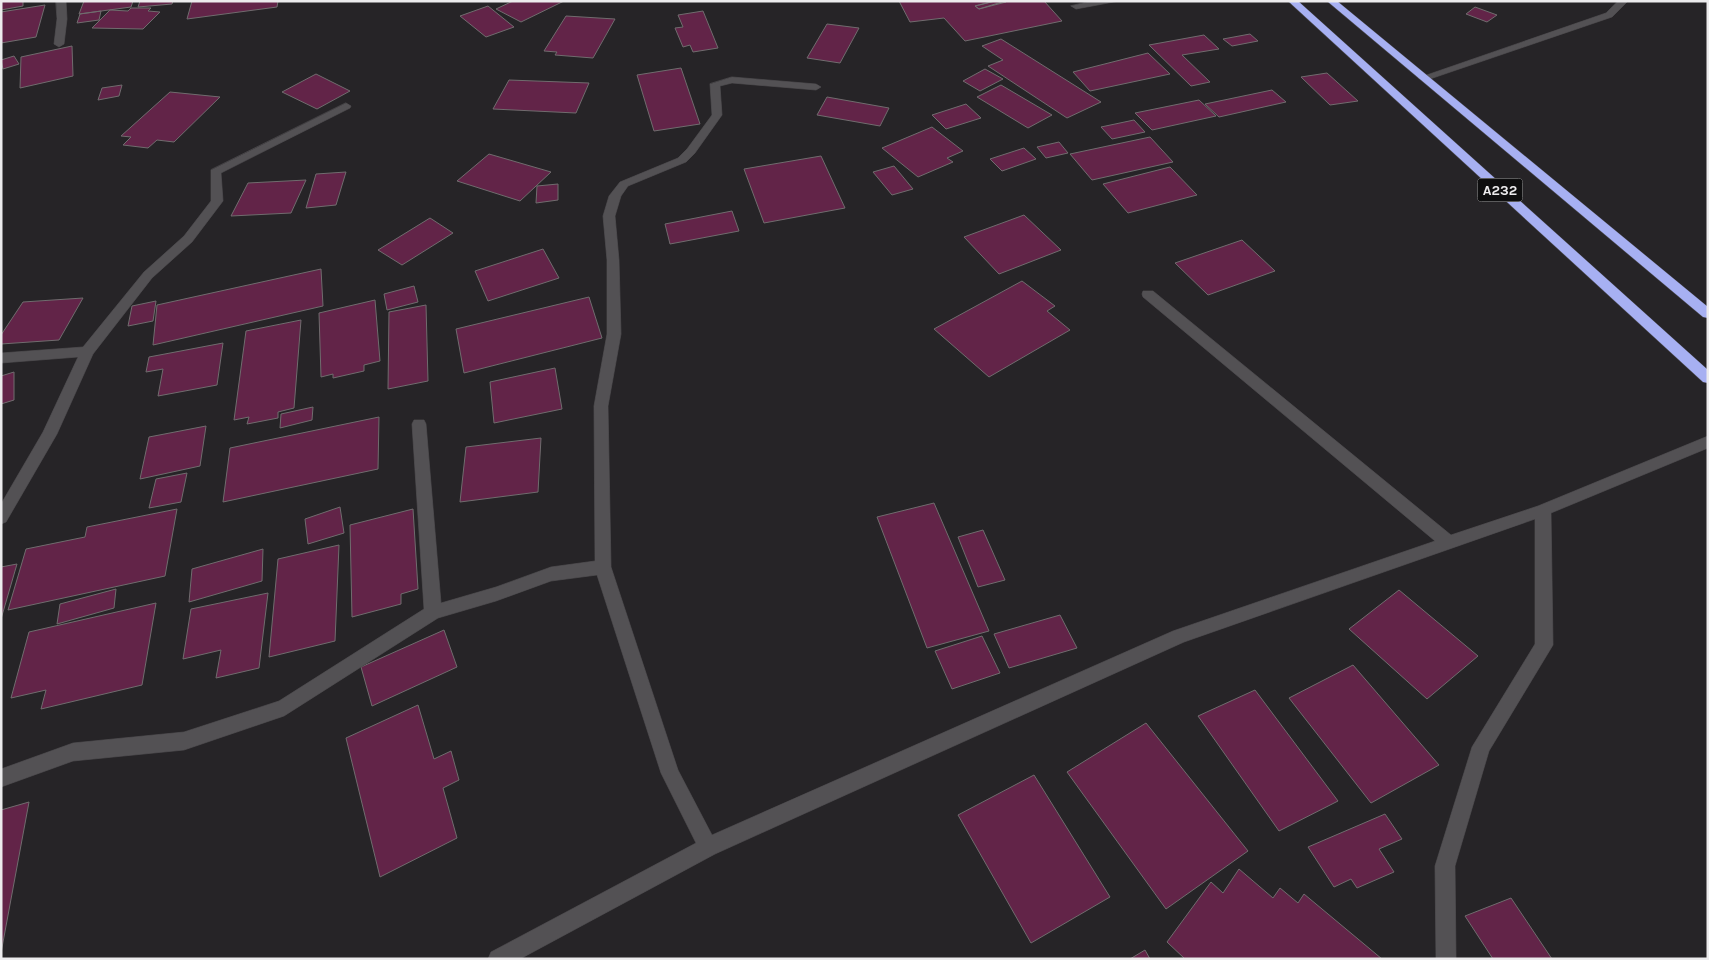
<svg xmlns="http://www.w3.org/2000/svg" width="1709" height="960" font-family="Karla,sans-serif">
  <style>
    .building { fill: #622448; stroke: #706c6e }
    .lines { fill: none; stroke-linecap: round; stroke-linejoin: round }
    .lane-casing { stroke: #444245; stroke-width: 1 }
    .street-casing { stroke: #444245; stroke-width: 1 }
    .highway-casing { stroke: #444245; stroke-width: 1 }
    .lane { fill: #535154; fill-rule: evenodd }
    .street { fill: #535154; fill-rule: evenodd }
    .highway { fill: #a7b0f2; fill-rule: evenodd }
    .labels { text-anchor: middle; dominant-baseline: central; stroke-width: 5; stroke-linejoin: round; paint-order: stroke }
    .shield { fill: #0e0e0f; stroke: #a9a9aa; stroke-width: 1 }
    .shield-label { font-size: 14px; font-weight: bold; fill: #ecebed }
  </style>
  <rect width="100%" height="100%" fill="#262427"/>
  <path class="building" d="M 1,1 L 23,1 L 23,6 L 1,10 Z
    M 84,1 L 133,1 L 131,7 L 79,14 Z
    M 140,1 L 173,1 L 172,4 L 138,7 Z
    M 192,1 L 278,1 L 277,7 L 187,19 Z
    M 513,1 L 564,1 L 521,22 L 496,9 Z
    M 899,1 L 995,1 L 975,6 L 979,9 L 1005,1 L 1044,1 L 1062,21 L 965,41 L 944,18 L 910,22 Z
    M 995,1 L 1006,2 L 979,9 L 975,6 Z
    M 45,5 L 36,37 L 1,43 L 1,12 Z
    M 488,6 L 514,27 L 486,37 L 460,16 Z
    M 1475,7 L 1497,15 L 1487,22 L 1466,14 Z
    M 131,8 L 151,8 L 148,11 L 160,12 L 143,29 L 92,28 L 110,10 L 128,11 Z
    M 101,11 L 99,20 L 77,23 L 80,14 Z
    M 703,11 L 718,48 L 693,52 L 690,45 L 683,47 L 675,28 L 683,27 L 678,15 Z
    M 566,16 L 615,19 L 593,58 L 555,55 L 557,52 L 544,51 Z
    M 827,24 L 859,28 L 840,63 L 807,58 Z
    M 1250,34 L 1258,41 L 1232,46 L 1223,39 Z
    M 1204,35 L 1219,49 L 1182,55 L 1210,82 L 1191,86 L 1149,45 Z
    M 1001,39 L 1101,102 L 1067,118 L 988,66 L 1003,60 L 982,46 Z
    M 72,46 L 73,76 L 20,88 L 21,57 Z
    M 1148,53 L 1170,74 L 1090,91 L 1073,72 Z
    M 14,56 L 19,64 L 3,69 L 1,60 Z
    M 681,68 L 700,124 L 654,131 L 637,75 Z
    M 985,69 L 1003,79 L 980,91 L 963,81 Z
    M 1327,73 L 1358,101 L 1330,105 L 1301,77 Z
    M 316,74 L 350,91 L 317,109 L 282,92 Z
    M 509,80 L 589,83 L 576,113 L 493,109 Z
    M 122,85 L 119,96 L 98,100 L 102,88 Z
    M 1001,85 L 1052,115 L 1028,128 L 977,97 Z
    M 1272,90 L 1286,102 L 1219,117 L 1205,104 Z
    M 170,92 L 220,97 L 174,142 L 157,140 L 148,148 L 123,145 L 131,137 L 121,136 Z
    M 827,97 L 889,108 L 880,126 L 817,115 Z
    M 1199,100 L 1216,116 L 1152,130 L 1135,113 Z
    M 966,104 L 981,118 L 946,129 L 932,115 Z
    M 1134,120 L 1145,132 L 1112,139 L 1101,127 Z
    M 932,127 L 963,151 L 947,158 L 953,162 L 918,177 L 882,148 Z
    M 1150,137 L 1173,162 L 1092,180 L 1070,154 Z
    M 1059,142 L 1068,153 L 1046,158 L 1037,147 Z
    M 1024,148 L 1036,159 L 1002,171 L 990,159 Z
    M 489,154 L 551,172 L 520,201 L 457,181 Z
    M 821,156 L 845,208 L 764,223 L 744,169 Z
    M 894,166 L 913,189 L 892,195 L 873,172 Z
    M 1170,167 L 1197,195 L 1128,213 L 1103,184 Z
    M 346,172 L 336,205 L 306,208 L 316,174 Z
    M 306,180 L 291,213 L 231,216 L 248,183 Z
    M 558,184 L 558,200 L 536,203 L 537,186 Z
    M 732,211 L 739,231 L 670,244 L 665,224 Z
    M 1024,215 L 1061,250 L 999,274 L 964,237 Z
    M 430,218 L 453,233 L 402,265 L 378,250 Z
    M 1242,240 L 1275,271 L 1208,295 L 1175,263 Z
    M 543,249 L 559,278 L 488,301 L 475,271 Z
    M 321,269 L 323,306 L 153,345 L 157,305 Z
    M 1022,281 L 1055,306 L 1047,311 L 1070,330 L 989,377 L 934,329 Z
    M 414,286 L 418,302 L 387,310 L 384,294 Z
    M 589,297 L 602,338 L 464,373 L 456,329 Z
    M 83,298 L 59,340 L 1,344 L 1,335 L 23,302 Z
    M 375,300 L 380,361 L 364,365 L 364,371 L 333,378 L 333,374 L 321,377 L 319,313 Z
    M 156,301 L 153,321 L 128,326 L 132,306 Z
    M 426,305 L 428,381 L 388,389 L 389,312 Z
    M 301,320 L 294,408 L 278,412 L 278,418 L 247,424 L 249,417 L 234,420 L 246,331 Z
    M 223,343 L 217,385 L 158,396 L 163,369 L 146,372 L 149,357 Z
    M 555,368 L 562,409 L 494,423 L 490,382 Z
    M 14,372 L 14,400 L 1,404 L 1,376 Z
    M 313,407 L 312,420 L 280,428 L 281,414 Z
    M 379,417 L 378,469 L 223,502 L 230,448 Z
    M 206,426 L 200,466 L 140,479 L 149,437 Z
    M 541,438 L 538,492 L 460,502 L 466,447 Z
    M 187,473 L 181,502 L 149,508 L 156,479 Z
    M 934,503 L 989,631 L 927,648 L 877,517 Z
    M 340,507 L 344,533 L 308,544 L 305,519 Z
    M 177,509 L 165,576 L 8,610 L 26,549 L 85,537 L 87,527 Z
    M 413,509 L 418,589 L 401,594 L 401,604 L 352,617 L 350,525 Z
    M 983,530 L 1005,580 L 978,587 L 958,537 Z
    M 339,545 L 335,641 L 269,657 L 278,559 Z
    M 263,549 L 262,581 L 189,602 L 192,569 Z
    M 17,564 L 1,619 L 1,567 Z
    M 116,589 L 114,608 L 57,624 L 60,604 Z
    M 1399,590 L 1478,656 L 1427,699 L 1349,629 Z
    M 268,593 L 259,668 L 216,678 L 221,650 L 183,659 L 191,609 Z
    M 156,603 L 142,685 L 41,709 L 46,690 L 11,698 L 29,632 Z
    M 1060,615 L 1077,648 L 1009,668 L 994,634 Z
    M 444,630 L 457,667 L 372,706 L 361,667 Z
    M 982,636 L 1000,673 L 952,689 L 935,651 Z
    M 1353,665 L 1439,765 L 1371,803 L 1289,698 Z
    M 1255,690 L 1338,801 L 1279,831 L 1198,716 Z
    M 418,705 L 434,759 L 451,751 L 459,780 L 443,788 L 457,838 L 380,877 L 346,738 Z
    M 1146,723 L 1248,851 L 1166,909 L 1067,772 Z
    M 1034,775 L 1110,897 L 1031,943 L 958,815 Z
    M 29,802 L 1,953 L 1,810 Z
    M 1385,814 L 1402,839 L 1379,849 L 1394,872 L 1357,888 L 1351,879 L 1334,887 L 1308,847 Z
    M 1239,869 L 1273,898 L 1280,888 L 1298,903 L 1304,894 L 1382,959 L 1185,959 L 1167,942 L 1211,882 L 1223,893 Z
    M 1511,898 L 1552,959 L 1493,959 L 1465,916 Z
    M 1145,950 L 1150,959 L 1130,959 Z"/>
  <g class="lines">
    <g class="lane-casing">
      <path id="lane" d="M 1091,1 L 1119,1 L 1076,9 L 1071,6 Z"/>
    </g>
    <g class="street-casing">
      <path id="street" d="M 56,1 L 66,1 L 67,19 L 64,44 L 59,47 L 54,44 L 57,19 Z
        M 1618,1 L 1628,1 L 1612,17 L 1427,80 L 1418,78 L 1606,13 Z
        M 732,77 L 816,84 L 821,87 L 816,90 L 732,83 L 720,86 L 722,115 L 695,153 L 686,162 L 628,186 L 621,196 L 615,216 L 619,260 L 621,334 L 608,406 L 611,567 L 678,770 L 712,835 L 1173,631 L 1435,541 L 1143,297 L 1142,294 L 1143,291 L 1153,291 L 1451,535 L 1538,506 L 1708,436 L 1708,448 L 1551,513 L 1553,645 L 1489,751 L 1455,866 L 1456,959 L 1436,959 L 1435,866 L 1472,747 L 1535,644 L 1535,519 L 1184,642 L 715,854 L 520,959 L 488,959 L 491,952 L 696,843 L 661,773 L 597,575 L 551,581 L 496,601 L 438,618 L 284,716 L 184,750 L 73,761 L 1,787 L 1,769 L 73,743 L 184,732 L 279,701 L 424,609 L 412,424 L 414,420 L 424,420 L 426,424 L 441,603 L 496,587 L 551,567 L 595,561 L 594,406 L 607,334 L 607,260 L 603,216 L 609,196 L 620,182 L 678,158 L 687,149 L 712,115 L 710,84 Z
        M 346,103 L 351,106 L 350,108 L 221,173 L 223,201 L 192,242 L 152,278 L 93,354 L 57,434 L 6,522 L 1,524 L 1,504 L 43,432 L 78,357 L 1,363 L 1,353 L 83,347 L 144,272 L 184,236 L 211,201 L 211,170 Z"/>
    </g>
    <g class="highway-casing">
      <path id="highway" d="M 1288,1 L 1298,1 L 1708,370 L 1708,383 L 1703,382 Z
        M 1327,1 L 1337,1 L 1708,307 L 1708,318 L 1703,317 Z"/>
    </g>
    <use href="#lane" class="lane"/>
    <use href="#street" class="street"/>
    <use href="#highway" class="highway"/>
  </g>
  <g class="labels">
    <rect class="shield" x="1477.5" y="178.5" width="45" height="23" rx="4"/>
    <g class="shield-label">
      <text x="1500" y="190">A232</text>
    </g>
  </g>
  <rect width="1709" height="960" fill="none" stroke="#ecebed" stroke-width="5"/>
</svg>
